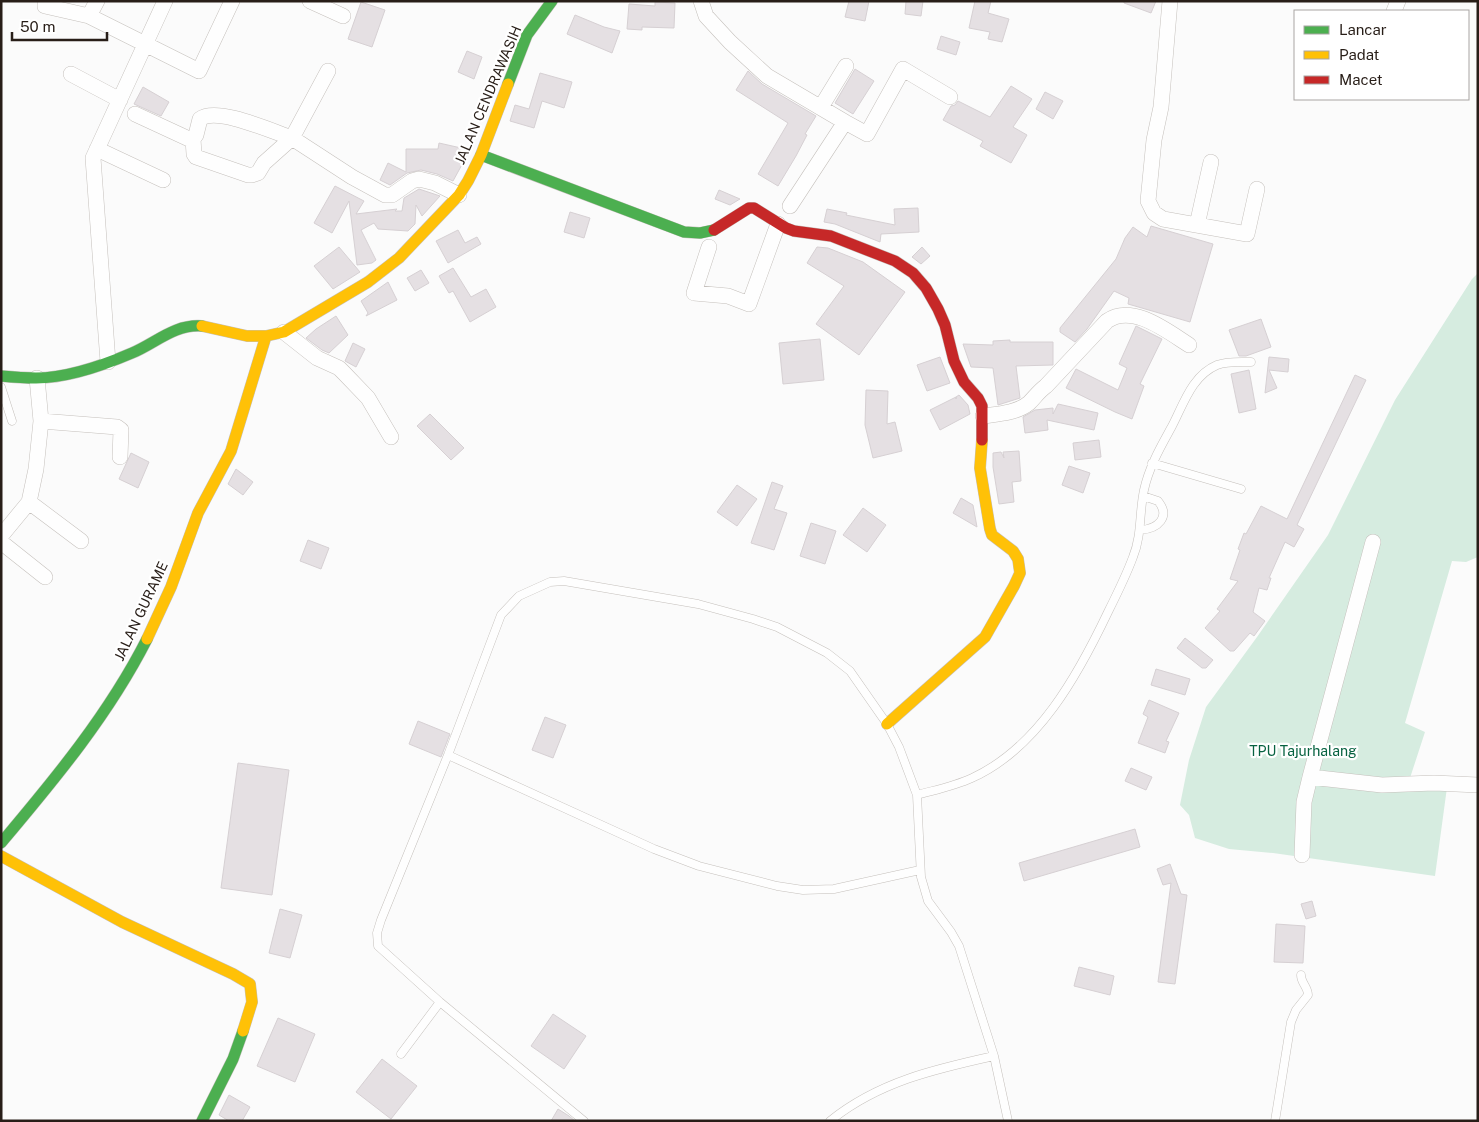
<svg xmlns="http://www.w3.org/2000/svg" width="1479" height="1122" font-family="'Public Sans',sans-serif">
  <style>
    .green { fill: #d6ece0 }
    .building { fill: #e5e0e3; stroke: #d6d0d3 }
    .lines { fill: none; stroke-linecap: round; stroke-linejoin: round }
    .lane-casing { stroke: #c5c0bc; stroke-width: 9 }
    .street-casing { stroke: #c5c0bc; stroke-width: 16 }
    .fast-casing { stroke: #c5c0bc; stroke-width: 12 }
    .slow-casing { stroke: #c5c0bc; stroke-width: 12 }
    .jam-casing { stroke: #c5c0bc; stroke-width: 12 }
    .lane { stroke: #fefefe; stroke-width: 8 }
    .street { stroke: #fefefe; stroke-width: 15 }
    .fast { stroke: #4caf50; stroke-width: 11 }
    .slow { stroke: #ffc107; stroke-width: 11 }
    .jam { stroke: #c62828; stroke-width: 11 }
    .labels { text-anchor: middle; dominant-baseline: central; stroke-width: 4.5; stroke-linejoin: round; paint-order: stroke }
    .street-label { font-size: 14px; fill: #281e18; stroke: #fff }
    .park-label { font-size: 14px; fill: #076241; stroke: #fff }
  </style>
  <rect width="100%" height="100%" fill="#fbfbfb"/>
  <path class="green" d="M 1478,273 L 1478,557 L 1466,562 L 1452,561 L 1405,723 L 1425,732 L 1410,778 L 1448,780 L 1435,876 L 1273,853 L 1229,849 L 1195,838 L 1189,815 L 1180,805 L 1189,760 L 1206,707 L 1257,637 L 1328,535 L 1395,400 L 1472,279 Z"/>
  <path class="building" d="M 849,1 L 869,1 L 865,21 L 845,17 Z
    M 906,1 L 923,1 L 921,16 L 905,14 Z
    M 975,1 L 991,1 L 988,13 L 1009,19 L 1002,42 L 988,39 L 990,32 L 969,28 Z
    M 1124,1 L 1156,1 L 1151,13 L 1124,3 Z
    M 361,2 L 385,10 L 372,47 L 348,39 Z
    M 655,2 L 675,3 L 674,28 L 642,27 L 642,30 L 627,29 L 629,4 L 655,6 Z
    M 575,15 L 604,27 L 620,31 L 612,53 L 567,34 Z
    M 941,36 L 960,42 L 956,55 L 937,49 Z
    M 467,51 L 482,57 L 474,79 L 458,72 Z
    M 855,69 L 874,81 L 853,114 L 835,103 Z
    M 748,71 L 762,84 L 816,116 L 805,134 L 807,135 L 796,156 L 778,186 L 758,174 L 788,123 L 736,90 Z
    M 540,73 L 572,82 L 564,108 L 542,101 L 534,128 L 510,121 L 515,105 L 529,109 Z
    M 1011,86 L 1032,99 L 1013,127 L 1027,135 L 1011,163 L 980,146 L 983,141 L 943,120 L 951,106 L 955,105 L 958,101 L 990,117 Z
    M 143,87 L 169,102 L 161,116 L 134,104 Z
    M 1045,92 L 1063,101 L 1053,119 L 1036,109 Z
    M 439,143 L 470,150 L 453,181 L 437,174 L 421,170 L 407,173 L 390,185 L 380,180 L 388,163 L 406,172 L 406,149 L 438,149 Z
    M 335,186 L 364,201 L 356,214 L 397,209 L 395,211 L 402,211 L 404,198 L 419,189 L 440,196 L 422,216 L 416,205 L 415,224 L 408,231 L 378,229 L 374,223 L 361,230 L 376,260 L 372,263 L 357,265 L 349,201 L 332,233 L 314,223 Z
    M 719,190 L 740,199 L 730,205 L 715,199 Z
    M 918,208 L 919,232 L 881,234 L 880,242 L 835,224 L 824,222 L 827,209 L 847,213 L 846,215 L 895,225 L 894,209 Z
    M 570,212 L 590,218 L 584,238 L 564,232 Z
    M 1151,226 L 1213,244 L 1190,322 L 1128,304 L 1129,298 L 1114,291 L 1087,329 L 1075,342 L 1060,332 L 1060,328 L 1116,259 L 1125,238 L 1133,227 L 1147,237 Z
    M 458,230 L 465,243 L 477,237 L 481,244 L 448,263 L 436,241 Z
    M 339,247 L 360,272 L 333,289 L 314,266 Z
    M 817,247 L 828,248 L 863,262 L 905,292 L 859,355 L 816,324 L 844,286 L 807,263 Z
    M 922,247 L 930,256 L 921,264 L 912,257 Z
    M 453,268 L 471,297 L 486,289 L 496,307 L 470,322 L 453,291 L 449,293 L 439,276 Z
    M 421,270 L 429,283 L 415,291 L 407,278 Z
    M 388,282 L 397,300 L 366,316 L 368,313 L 361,301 Z
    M 336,316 L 348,335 L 329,353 L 322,350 L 306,338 L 316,329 Z
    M 1261,319 L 1271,347 L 1246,356 L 1239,356 L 1229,330 Z
    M 1136,326 L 1162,339 L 1140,384 L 1144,386 L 1132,419 L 1115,412 L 1066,388 L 1076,369 L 1118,390 L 1127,368 L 1119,364 Z
    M 820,339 L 824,380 L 783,384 L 779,343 Z
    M 1010,340 L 1010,342 L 1053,342 L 1053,365 L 1016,366 L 1020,398 L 998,405 L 993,368 L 971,367 L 963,344 L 993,345 L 993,341 Z
    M 353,343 L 365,349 L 356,367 L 345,361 Z
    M 940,357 L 950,383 L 927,391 L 917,365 Z
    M 1269,357 L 1289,359 L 1288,372 L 1269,370 L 1277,388 L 1265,393 Z
    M 1249,370 L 1256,409 L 1239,413 L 1231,374 Z
    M 1355,375 L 1366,380 L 1297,525 L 1304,529 L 1294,547 L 1285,542 L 1269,578 L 1271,578 L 1267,590 L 1259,588 L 1253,612 L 1265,621 L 1254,636 L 1250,633 L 1234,651 L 1230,651 L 1205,628 L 1220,611 L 1217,609 L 1238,581 L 1230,579 L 1240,550 L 1238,549 L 1244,533 L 1246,534 L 1261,506 L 1287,519 Z
    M 866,390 L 888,391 L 887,424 L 895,422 L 902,451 L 873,458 L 865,425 Z
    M 959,395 L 968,405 L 970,414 L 940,430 L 930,410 L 956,397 L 956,399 L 956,397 Z
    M 1058,404 L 1098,413 L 1094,430 L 1047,420 L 1048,430 L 1025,433 L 1023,417 L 1035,410 L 1053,408 L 1053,414 Z
    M 430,414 L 464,448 L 451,460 L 417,426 Z
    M 1099,440 L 1101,457 L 1075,460 L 1073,443 Z
    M 1019,451 L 1021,481 L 1012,482 L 1014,502 L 999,504 L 993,467 L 993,453 L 1001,452 L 1004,458 L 1003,452 Z
    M 131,453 L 149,462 L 138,488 L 119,479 Z
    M 1069,466 L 1090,473 L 1083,493 L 1062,485 Z
    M 236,469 L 253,482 L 243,495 L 228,484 Z
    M 772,482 L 783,486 L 774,509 L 787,513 L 774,550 L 751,543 Z
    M 737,485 L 757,499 L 737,526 L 717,512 Z
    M 961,498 L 973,505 L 977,527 L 953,513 Z
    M 863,508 L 886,525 L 867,552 L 843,535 Z
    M 811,523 L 836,531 L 825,564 L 800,556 Z
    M 308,540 L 329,548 L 321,569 L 300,561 Z
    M 1185,638 L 1213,660 L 1206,668 L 1202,668 L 1177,648 Z
    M 1156,669 L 1190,679 L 1185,695 L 1151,685 Z
    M 1149,700 L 1179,713 L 1166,741 L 1169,742 L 1165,753 L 1138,743 L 1148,717 L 1143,714 Z
    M 545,717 L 566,725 L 553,758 L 532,750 Z
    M 418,721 L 450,734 L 441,757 L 409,744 Z
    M 238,763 L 289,770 L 272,895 L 221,888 Z
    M 1131,768 L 1152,777 L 1146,790 L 1125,781 Z
    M 1135,829 L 1140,847 L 1024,881 L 1019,863 Z
    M 1170,864 L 1181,894 L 1187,895 L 1175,984 L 1158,982 L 1171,883 L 1163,885 L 1157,869 Z
    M 1312,901 L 1316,916 L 1306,919 L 1301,904 Z
    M 280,909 L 302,915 L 290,958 L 269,953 Z
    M 1276,924 L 1305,926 L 1303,963 L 1274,962 Z
    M 1079,967 L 1114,976 L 1110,995 L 1074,986 Z
    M 553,1014 L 586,1036 L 564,1069 L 531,1046 Z
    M 278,1018 L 315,1034 L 295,1082 L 257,1066 Z
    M 382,1059 L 417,1086 L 391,1119 L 356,1092 Z
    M 229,1095 L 250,1107 L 242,1121 L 229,1121 L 219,1115 Z
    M 558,1109 L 569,1116 L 575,1121 L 551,1121 Z"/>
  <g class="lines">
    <g class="lane-casing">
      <path id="lane" d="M 1,387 L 12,421
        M 1152,463 L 1241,489
        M 1140,530 C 1158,529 1171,517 1158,501 L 1143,496
        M 448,755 L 654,849 L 699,866 L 777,886 L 803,890 L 834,889 L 920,870
        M 917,795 C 935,790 955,786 972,778 C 1038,748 1078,675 1108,612 C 1117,594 1126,576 1133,557 C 1142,535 1139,513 1144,490 C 1149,467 1160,448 1171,428 C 1183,406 1191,376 1217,365 C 1227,361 1240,362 1251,362
        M 401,1054 L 440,1002
        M 584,1121 L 440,1002 L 378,946 L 377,933 L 381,920 L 448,755 L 501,615 L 519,596 L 550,582 L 564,581 L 698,604 L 753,619 L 777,627 L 827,653 L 850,671 L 887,724 L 899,747 L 917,795 L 921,877 L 928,901 L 951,932 L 959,946 L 994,1056 L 1008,1121
        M 830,1121 C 878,1082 935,1069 994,1056
        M 1275,1121 L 1291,1022 L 1296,1010 L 1308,995 C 1308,987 1301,983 1301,975"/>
    </g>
    <g class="street-casing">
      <path id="street" d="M 45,1 L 45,6 L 89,16 L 199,71 L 232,1
        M 310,1 L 343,16
        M 701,1 L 706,16 L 730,42 L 767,76 L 845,122 L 790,206
        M 1170,1 L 1161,107 L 1154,140 L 1148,201 L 1154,213 L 1163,219 L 1247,234 L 1257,189
        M 1394,11 L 1398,1
        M 89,16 L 97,1
        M 71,74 L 120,100
        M 821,107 L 846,66
        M 135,114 L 189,139 L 193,139 L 196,135 L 200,119 C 217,106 273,132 292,138 L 328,71
        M 845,122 L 867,134 L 903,69 L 950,97
        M 193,139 L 194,154 L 196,157 L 248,175 L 252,175 L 258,173 L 264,163 L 292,138 L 352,177 L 385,195 L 392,195 L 412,181 L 419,179 L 435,183 L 459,195
        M 97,149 L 163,180
        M 1197,225 L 1211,162
        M 709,247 L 694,293 L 728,296 L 749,304 L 778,224
        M 284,332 L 317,358 L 339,368 L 344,373 L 368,398 L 391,437
        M 108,362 L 93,158 L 165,1
        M 983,416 C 998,414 1017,413 1029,403 C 1035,397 1039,391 1046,386 L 1107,321 C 1132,303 1167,331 1189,345
        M 41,421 L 117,427 L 121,430 L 120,457
        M 29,502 L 81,541
        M 1,536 L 29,502 L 32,488 L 36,469 L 41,421 L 37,378
        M 1,542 L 45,577
        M 1310,777 L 1373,542
        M 1302,855 L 1304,802 L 1310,777 L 1382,785 L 1434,783 L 1478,785"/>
    </g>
    <g class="fast-casing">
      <path id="fast" d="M 508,84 L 527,35 L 552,1
        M 481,155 L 684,232 L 700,233 L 714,230
        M 1,376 C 12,377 24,378 36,378 C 66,378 104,365 132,353 C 156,343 174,324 202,326
        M 1,843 C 55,779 109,714 147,639
        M 202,1121 L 233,1059 L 243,1031"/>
    </g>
    <g class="slow-casing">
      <path id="slow" d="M 202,326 L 247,336 L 266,336 L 284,332 L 368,282 L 399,258 L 459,195 L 468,181 L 481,155 L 508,84
        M 147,639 L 171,587 L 198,513 L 231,451 L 266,336
        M 887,724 L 985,637 L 1014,586 L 1020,573 L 1018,559 L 1013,551 L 992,535 L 990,529 L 980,468 L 982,440
        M 1,856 L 122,922 L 233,974 L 250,984 L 252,1002 L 243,1031"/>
    </g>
    <g class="jam-casing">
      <path id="jam" d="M 714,230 L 749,208 L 754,208 L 786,228 L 794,231 L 831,236 L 895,261 L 913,273 L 926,288 L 938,309 L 945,325 L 954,361 L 964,382 L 978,398 L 982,406 L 982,440"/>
    </g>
    <use href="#lane" class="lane"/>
    <use href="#street" class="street"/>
    <use href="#fast" class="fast"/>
    <use href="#slow" class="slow"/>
    <use href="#jam" class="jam"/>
  </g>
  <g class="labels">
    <g class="street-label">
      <text transform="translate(488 95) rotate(-67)">JALAN CENDRAWASIH</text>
      <text transform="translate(141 611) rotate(-65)">JALAN GURAME</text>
    </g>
    <g class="park-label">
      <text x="1303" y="751">TPU Tajurhalang</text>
    </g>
  </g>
  <rect width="1479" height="1122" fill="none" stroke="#281e18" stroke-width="5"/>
  <rect x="1294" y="10" width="175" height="90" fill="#ffffff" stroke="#a9a5a3"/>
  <rect x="1304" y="26" width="25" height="8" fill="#4caf50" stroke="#a9a5a3"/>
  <text x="1339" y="35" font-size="15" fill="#281e18">Lancar</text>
  <rect x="1304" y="51" width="25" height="8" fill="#ffc107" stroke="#a9a5a3"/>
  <text x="1339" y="60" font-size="15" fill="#281e18">Padat</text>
  <rect x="1304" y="76" width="25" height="8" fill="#c62828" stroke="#a9a5a3"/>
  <text x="1339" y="85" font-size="15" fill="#281e18">Macet</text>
  <path d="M12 32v8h95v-8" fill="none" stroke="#281e18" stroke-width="2.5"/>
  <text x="20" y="32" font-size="15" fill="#281e18" stroke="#ffffff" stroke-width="4" paint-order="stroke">50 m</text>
</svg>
